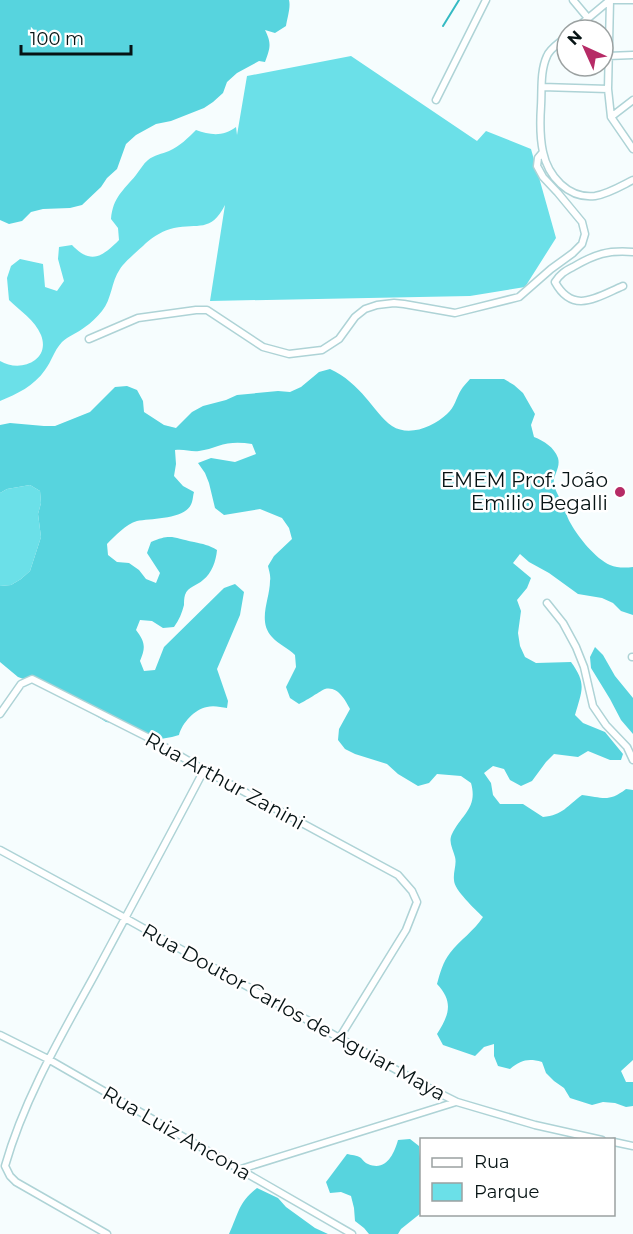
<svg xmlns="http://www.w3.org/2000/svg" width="633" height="1234" font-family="Montserrat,sans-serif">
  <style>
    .green { fill: #6be0e8 }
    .forest { fill: #57d4de }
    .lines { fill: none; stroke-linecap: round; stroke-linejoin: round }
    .stream { stroke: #35bac3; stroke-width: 2 }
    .street-casing { stroke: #aed3d6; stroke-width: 9 }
    .street { stroke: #fff; stroke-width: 6 }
    .poi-dot { fill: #b62b66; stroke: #fff; stroke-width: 2 }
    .labels { text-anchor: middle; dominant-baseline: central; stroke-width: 5; stroke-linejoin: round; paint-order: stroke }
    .poi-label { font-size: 20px; fill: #061314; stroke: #fff; text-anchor: end }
    .street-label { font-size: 20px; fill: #061314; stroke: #fff }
  </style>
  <rect width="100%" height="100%" fill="#f6fdfe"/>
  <path class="green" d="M 351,56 L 477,141 L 486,131 L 531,149 L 556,238 L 525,287 L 470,296 L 210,301 L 225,205 C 211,233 198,223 174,228 C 164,230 154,236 146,243 C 139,250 125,261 120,269 C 111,282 112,299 102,311 C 97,317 91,323 85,327 C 78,333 68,336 62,342 C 53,352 52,361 45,370 C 34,386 17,394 0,401 L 0,361 C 20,373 51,361 41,335 C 35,320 20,311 9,300 L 7,278 L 11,266 L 20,259 L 43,264 L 45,287 L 57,291 L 64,281 L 58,259 L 59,247 L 72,245 C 91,265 102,257 119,240 L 118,228 L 111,219 C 113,197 123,191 136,175 C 140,170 143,164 148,160 C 154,155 162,154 169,151 C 180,146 188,138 196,130 C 210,135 223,137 236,127 L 237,135 L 247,76 Z
    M 30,485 L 40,491 L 41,503 L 38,514 L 41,537 L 30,571 L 21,579 L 11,585 L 0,586 L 0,493 L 7,489 Z"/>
  <path class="forest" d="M 0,0 L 289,0 C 291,7 287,19 286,26 L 275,33 L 265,30 C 272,44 270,48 265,62 L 259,61 L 237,73 L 227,82 L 223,93 L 213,102 L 204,108 L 171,121 L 156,124 L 136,135 L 126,144 L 117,169 L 107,178 L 101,187 L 82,205 L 70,208 L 43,209 L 31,212 L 22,221 L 9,224 L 0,220 Z
    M 330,369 C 345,376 356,386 366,398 C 374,407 382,419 392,426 C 409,437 433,427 447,414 C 455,407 456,398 461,390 C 463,386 467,383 470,379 L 504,379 L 514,385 L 523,393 L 535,414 L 531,425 L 534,437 C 544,441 554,447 558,458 C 561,468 552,476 554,485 C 556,492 559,497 562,502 C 565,509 567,518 571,524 C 578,537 596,559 610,565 C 617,568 625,568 633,567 L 633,615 L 621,611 L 613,603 L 602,598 L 578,594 L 549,573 L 529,562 L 520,554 L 513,563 L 531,578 L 527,588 L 517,600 L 521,611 L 518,633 L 520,646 L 525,657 L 536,663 L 571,662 C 587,684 582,690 575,715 L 583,723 L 605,732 L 623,754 L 621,760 L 610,760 L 588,751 L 578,757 L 554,754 L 546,762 L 532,781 L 521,786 L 510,780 L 504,769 L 493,766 L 484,773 L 491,783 L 493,795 L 500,804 L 523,804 L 543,817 C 563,815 567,806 582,795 C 602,797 608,803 626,789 L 633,790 L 633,1060 L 621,1071 L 626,1082 L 633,1082 L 633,1106 L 626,1107 L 615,1103 L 603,1102 L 592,1105 L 570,1098 L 564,1088 L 554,1081 L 546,1073 L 542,1062 C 528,1058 521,1060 510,1069 L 498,1066 L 494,1056 L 494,1044 L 484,1047 L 475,1056 L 443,1045 L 437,1034 C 449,1015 454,1002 437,984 C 440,973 443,962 450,953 C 460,940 474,931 483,917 C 475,909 454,890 454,880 C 453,872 457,864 455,857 C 453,849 448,842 452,834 C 462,814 478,808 471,783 L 461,776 L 437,774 L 429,783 L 418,786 L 398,774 L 387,764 L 355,754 L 345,749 L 338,740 L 339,729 L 350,709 C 345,700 338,686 325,689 C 322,690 304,702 299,704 L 290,698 L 286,687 L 296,667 L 295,655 C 287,647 279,645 272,637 C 257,621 270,599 270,581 C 271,576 269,571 268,566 L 274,556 L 292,539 L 289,528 L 282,518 L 260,509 L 224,515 L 215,508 L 209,483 L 205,473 L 198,463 L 211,458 L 235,462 L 256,454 L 252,444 C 240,442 229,442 218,446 C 212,448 206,450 199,451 C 191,452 185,449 175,450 L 176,464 L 174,476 L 183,486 L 194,492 C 193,495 193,499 192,502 C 187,520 152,518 137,521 C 126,524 115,536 107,544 L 108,555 L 117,562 L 129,563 L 139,570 L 146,579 L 156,583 L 160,573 L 147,553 L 151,542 C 171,533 174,538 194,542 C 203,544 209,545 217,550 C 216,561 212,573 203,580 C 197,586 188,586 185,595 C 184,598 184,602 184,605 C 182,613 179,620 174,627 L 163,628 L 152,621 L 140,620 L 136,630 C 145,642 146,647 140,661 L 144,671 L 155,670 L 164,647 L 224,588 L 235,584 L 244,592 L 240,615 L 217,669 L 228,701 L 227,708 C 221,707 213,705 207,707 C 195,709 182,723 179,735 L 172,737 L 149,741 L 139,737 L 118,724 L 106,722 L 95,715 L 78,698 L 68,694 L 56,691 L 18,677 L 0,662 L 0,586 L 11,585 L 21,579 L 30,571 L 41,537 L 38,514 L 41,503 L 40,491 L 30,485 L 7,489 L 0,493 L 0,425 L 10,423 L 44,426 L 55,426 L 90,412 L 115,387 L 127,386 L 137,390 L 143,401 L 144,412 L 164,425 L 176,428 L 192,412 L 203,406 L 226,400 L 237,395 L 278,391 L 290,392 L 301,387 L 319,372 Z
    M 595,647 L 603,655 L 615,676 L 633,698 L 633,734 L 621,720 L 610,699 L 591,668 L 590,657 Z
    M 410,1139 L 419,1146 L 422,1184 L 421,1213 L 401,1229 L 398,1234 L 369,1234 L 364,1228 L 355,1221 L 354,1208 L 351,1196 L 341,1192 L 330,1193 L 326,1182 L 347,1154 C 351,1155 357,1155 361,1158 C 363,1160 365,1163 368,1164 C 386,1172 394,1154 398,1140 Z
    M 257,1188 L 278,1198 L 286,1207 L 315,1228 L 328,1234 L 229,1234 C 239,1213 238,1203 257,1188 Z"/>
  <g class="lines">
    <path class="stream" d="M 443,26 L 459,0"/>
    <g class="street-casing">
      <path id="street" d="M 573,0 L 588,18
        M 610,0 L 608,89 L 611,117 L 633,149
        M 610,0 L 633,0
        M 574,30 L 610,0
        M 567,36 C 561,42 550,48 547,56 C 540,71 542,90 541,106 C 540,121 540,138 543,152 C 548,176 568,199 595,196 C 608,194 621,186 633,180
        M 608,56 L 633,55
        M 542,87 L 608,89
        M 436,100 L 486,0
        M 611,117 L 633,100
        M 623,286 C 597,297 573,315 555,282 C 560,274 565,271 573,267 C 595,254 608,250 633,252
        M 89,339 L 138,318 L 196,310 L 207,310 L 263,347 L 289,354 L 322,350 L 339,339 L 355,317 L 365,309 L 377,305 L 394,303 L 404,304 L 455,313 L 519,297 L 551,269 L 573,253 L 582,244 L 585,234 L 582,222 L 558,193 L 543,177 L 537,166 L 538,158 L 543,152
        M 547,603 L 563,623 L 576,647 L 584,667 L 593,706 L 606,725 L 627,747 L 633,760
        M 632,657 L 633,657
        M 0,714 L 21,684 L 32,679 L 40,683 L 155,741 L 204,770 L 398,875 L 412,891 L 417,902 L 406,930 L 340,1037
        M 0,850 L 125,918 L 427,1087 L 457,1102 L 535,1125 L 602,1140
        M 0,1035 L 48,1059 L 352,1234
        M 614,1142 L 633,1146
        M 241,1169 L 456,1102
        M 107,1234 L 16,1182 L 10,1176 L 5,1166 C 24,1099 61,1036 94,976 C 131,907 168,839 204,770"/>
    </g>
    <use href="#street" class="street"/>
  </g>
  <circle class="poi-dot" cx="620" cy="492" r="6"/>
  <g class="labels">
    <g class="poi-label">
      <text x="608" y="480">EMEM Prof. João<tspan x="608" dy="23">Emilio Begalli</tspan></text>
    </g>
    <g class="street-label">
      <text transform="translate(225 781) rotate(29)">Rua Arthur Zanini</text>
      <text transform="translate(294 1012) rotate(29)">Rua Doutor Carlos de Aguiar Maya</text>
      <text transform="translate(177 1133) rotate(30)">Rua Luiz Ancona</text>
    </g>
  </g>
  <rect x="420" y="1138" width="195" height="78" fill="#ffffff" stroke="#9ba1a1" stroke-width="1.5"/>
  <rect x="432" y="1158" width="30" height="9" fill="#ffffff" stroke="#9ba1a1" stroke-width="1.5"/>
  <text x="474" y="1168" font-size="18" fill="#061314">Rua</text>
  <rect x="432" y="1183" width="30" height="18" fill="#6be0e8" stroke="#9ba1a1" stroke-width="1.5"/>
  <text x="474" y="1198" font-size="18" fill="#061314">Parque</text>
  <g transform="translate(585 48) rotate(315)"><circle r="28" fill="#ffffff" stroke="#9ba1a1" stroke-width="1.5"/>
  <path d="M0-4.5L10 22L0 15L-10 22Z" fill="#b62b66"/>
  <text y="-9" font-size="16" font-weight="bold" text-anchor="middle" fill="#061314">N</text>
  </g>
  <path d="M21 45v9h110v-9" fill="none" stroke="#061314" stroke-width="3"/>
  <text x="30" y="45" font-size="18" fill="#061314" stroke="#ffffff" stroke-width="4.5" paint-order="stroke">100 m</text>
</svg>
